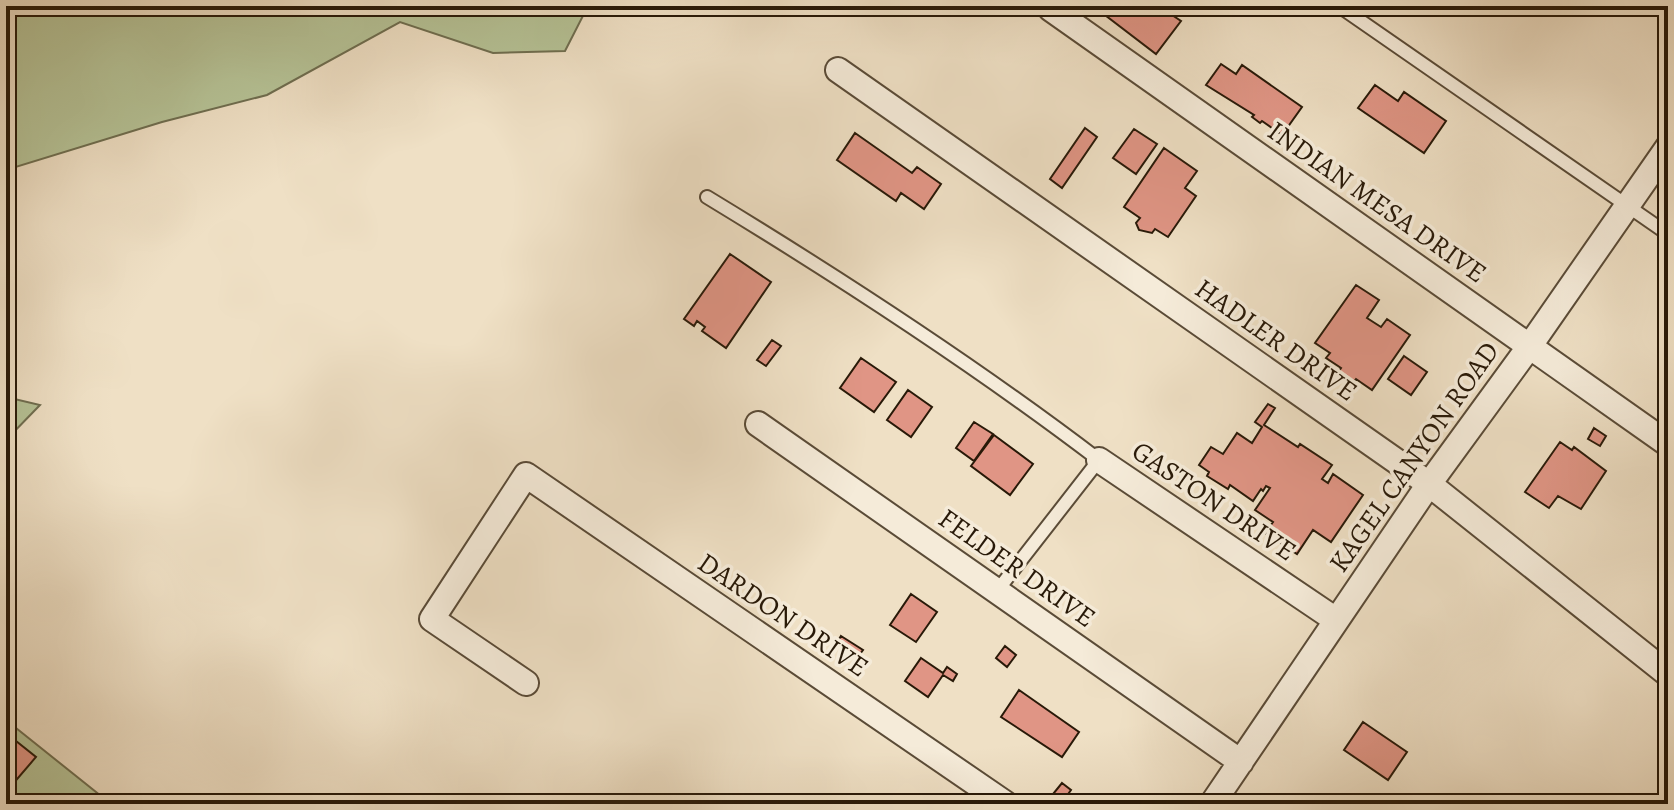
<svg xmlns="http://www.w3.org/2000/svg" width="1674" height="810" font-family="Alegreya,serif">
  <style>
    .green { fill: #b6c397; stroke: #6f6e50; stroke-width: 2 }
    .building { fill: #e09585; stroke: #281908; stroke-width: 2 }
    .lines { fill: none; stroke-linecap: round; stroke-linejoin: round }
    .lane-casing { stroke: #5a4b37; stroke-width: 16 }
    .street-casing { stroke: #5a4b37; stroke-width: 28 }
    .lane { stroke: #f5ebd9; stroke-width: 12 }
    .street { stroke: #f5ebd9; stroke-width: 24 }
    .labels { text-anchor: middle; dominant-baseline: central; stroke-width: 7; stroke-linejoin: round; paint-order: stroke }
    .street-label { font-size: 28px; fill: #281908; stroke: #f5ebd9 }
  </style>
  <rect width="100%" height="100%" fill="#efe0c5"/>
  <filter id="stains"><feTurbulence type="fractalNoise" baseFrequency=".0025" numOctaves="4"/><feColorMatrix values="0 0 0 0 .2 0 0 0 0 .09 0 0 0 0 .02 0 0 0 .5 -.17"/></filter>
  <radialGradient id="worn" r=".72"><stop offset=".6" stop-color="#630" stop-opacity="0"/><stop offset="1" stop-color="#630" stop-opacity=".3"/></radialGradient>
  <path class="green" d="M 6,6 L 588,6 L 565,51 L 493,53 L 400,22 L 267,95 L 162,122 L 6,170 Z
    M 6,397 L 40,405 L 6,440 Z
    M 6,720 L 111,804 L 6,804 Z"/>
  <path class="building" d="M 1105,6 L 1165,6 L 1163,9 L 1181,21 L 1156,54 L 1101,12 Z
    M 1221,64 L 1236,74 L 1242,65 L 1302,107 L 1282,135 L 1262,121 L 1260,123 L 1252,117 L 1254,115 L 1206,85 Z
    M 1375,85 L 1398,101 L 1404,92 L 1446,121 L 1424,153 L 1358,108 Z
    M 1085,128 L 1097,137 L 1062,188 L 1050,179 Z
    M 1134,129 L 1157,144 L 1136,174 L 1113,158 Z
    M 855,133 L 912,173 L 917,167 L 941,184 L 924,209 L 901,193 L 896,201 L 837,160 Z
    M 1164,148 L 1197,171 L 1185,188 L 1196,196 L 1168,237 L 1155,229 L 1152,233 L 1139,230 L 1136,223 L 1140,218 L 1124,207 Z
    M 730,254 L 771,282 L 726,348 L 702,331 L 705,327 L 697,321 L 694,326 L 684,319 Z
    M 1356,285 L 1379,300 L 1367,318 L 1381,327 L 1387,319 L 1410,335 L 1372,390 L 1356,379 L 1352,384 L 1337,374 L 1341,368 L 1326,358 L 1330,353 L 1315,343 Z
    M 772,340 L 781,346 L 766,366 L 757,360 Z
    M 1404,356 L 1427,372 L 1411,395 L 1388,379 Z
    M 861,358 L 896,382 L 874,412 L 840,388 Z
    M 908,390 L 932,407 L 911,437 L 887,420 Z
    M 1268,404 L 1275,408 L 1264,425 L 1298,447 L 1300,444 L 1332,465 L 1322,479 L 1328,483 L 1333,474 L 1363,495 L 1331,542 L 1313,530 L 1297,554 L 1265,533 L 1273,522 L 1255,510 L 1270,488 L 1266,486 L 1263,491 L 1261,489 L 1253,501 L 1230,485 L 1228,489 L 1207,476 L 1209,472 L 1199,465 L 1211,447 L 1223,454 L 1237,433 L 1252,443 L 1262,427 L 1255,422 Z
    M 974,422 L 993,434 L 974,461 L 956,448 Z
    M 1594,428 L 1606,436 L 1600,446 L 1588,439 Z
    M 994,435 L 1033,464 L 1010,495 L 971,466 Z
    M 1560,442 L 1572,450 L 1574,447 L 1606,471 L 1581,509 L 1558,496 L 1549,508 L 1525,492 Z
    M 911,594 L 937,612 L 916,642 L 890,625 Z
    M 841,636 L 863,650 L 857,658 L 836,644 Z
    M 1005,646 L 1016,655 L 1007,667 L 996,658 Z
    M 921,658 L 943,673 L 947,667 L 957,674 L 953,681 L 943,675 L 928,697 L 905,681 Z
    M 1019,690 L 1079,732 L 1062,757 L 1001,717 Z
    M 1363,722 L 1407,752 L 1388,780 L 1344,750 Z
    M 6,733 L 36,757 L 6,792 Z
    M 1062,783 L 1071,790 L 1063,801 L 1053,794 Z"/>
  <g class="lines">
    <g class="lane-casing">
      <path id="lane" d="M 1339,6 L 1668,234
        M 707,197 C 842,279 973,364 1099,460 L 997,591"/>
    </g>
    <g class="street-casing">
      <path id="street" d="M 1051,9 L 1668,444
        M 838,70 L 1429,484 L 1668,674
        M 758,424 L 1241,762
        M 1099,460 L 1336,620
        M 526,683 L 432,619 L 526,475 L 1006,804
        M 1212,804 L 1429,484 L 1529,347 L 1668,147"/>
    </g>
    <use href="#lane" class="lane"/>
    <use href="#street" class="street"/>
  </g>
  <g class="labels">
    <g class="street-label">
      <text transform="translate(1377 202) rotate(35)">INDIAN MESA DRIVE</text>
      <text transform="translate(1276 340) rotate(35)">HADLER DRIVE</text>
      <text transform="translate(1414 457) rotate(-55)">KAGEL CANYON ROAD</text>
      <text transform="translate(1214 501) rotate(34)">GASTON DRIVE</text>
      <text transform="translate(1017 568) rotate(35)">FELDER DRIVE</text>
      <text transform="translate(783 615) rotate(34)">DARDON DRIVE</text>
    </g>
  </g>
  <rect width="1674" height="810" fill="none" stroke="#efe0c5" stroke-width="32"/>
  <rect x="8" y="8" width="1658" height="794" fill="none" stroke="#281908" stroke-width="4"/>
  <rect x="16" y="16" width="1642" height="778" fill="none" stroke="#281908" stroke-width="2"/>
  <rect width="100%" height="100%" filter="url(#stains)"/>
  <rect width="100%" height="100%" fill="url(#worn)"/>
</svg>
